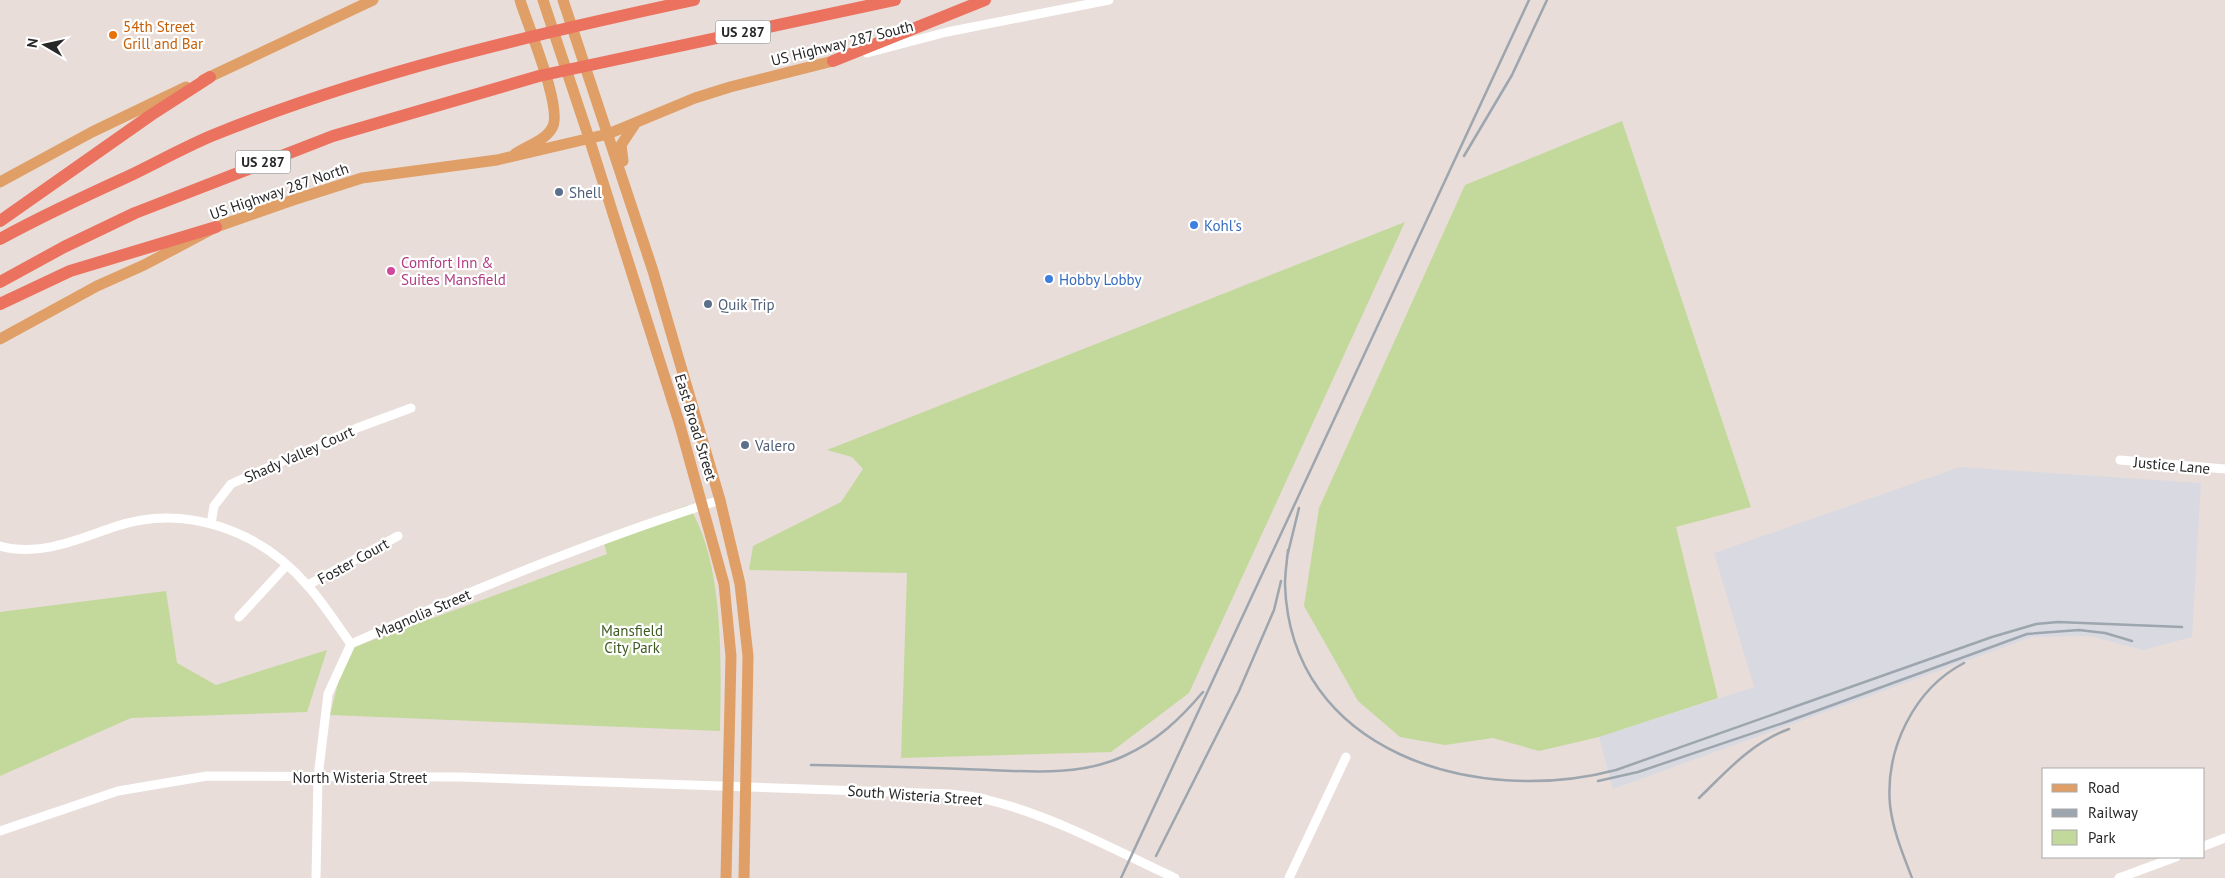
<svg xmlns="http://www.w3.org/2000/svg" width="2225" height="878" font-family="'PT Sans',sans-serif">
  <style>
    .industrial { fill: #d9dae1 }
    .green { fill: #c3d99b }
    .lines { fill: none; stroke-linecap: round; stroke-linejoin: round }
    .minor { stroke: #fff; stroke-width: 9 }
    .major { stroke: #e09f66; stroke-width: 11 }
    .highway { stroke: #ec7260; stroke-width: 12 }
    .rail { stroke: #9da5af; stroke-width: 2.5 }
    .food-dot { fill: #e8710a; stroke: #fff; stroke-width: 2 }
    .service-dot { fill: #5c6f8a; stroke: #fff; stroke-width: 2 }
    .shop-dot { fill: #3f7fe0; stroke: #fff; stroke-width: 2 }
    .hotel-dot { fill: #d1479c; stroke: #fff; stroke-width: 2 }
    .labels { text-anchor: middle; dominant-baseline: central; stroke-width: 4.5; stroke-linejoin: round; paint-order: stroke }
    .shield { fill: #fff; stroke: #686868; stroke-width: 1 }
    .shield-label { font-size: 14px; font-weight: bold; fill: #272727 }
    .food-label { font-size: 15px; fill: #c56008; stroke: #fff; text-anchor: start }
    .street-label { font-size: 15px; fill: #272727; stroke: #fff }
    .service-label { font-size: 15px; fill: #4e5e75; stroke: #fff; text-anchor: start }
    .shop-label { font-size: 15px; fill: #366cbe; stroke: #fff; text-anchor: start }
    .hotel-label { font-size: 15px; fill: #b23c85; stroke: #fff; text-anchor: start }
    .park-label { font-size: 15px; fill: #3e5a20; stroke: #fff }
  </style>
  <rect width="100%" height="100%" fill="#e8ddd9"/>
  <path class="industrial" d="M 1960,467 L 2201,483 L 2192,637 L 2143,650 L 2090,636 L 2032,637 L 1613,789 L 1599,737 L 1754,687 L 1714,553 Z"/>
  <path class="green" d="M 1622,121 L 1751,507 L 1676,527 L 1718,698 L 1599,737 L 1539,751 L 1493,738 L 1445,745 L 1400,737 L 1358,701 L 1304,606 L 1319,508 L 1465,185 Z
    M 1405,222 L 1189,693 L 1111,752 L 901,758 L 907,573 L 749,570 L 753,546 L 841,502 L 863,469 L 852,457 L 827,450 Z
    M 688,505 C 725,562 721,665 720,731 L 330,715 L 340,675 L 354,647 L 607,554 L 602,536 Z
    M 166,591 L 177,663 L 216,685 L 327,650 L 307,712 L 131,718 L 0,776 L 0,612 Z"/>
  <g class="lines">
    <path class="minor" d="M 867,53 L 947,32 L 1109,0
      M 2120,460 L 2225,469
      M 211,524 L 214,506 L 231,484 L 357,428 L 411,408
      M 0,546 C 39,557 76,540 114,527 C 185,503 260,530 308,586 C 324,604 337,625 351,644
      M 308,585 L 398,536
      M 239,617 L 286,566
      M 0,831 L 118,791 L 207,776 L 460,777 L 950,794 C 963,796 976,796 988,800 C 1054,816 1114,850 1175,878
      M 2204,846 L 2225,838
      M 316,878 L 318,777 L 328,694 L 351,644 C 469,591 596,539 720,500
      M 1289,878 L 1346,757
      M 2119,878 L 2176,857"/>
    <path class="major" d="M 543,0 L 589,138 L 679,422 L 724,584 L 731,656 L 726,878
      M 563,0 L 653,271 L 720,500 L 740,584 L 748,656 L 744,878
      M 203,80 L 373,0
      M 515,154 C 526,146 545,141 552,128 C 564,110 527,24 520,0
      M 623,161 L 621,145 L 635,124
      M 0,182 L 92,132 L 186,87
      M 0,339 L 97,286 L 144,265 L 216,227 L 293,200 L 362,178 L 497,160 L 608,134 L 695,98 L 730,87 L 833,61"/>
    <path class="highway" d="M 833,61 L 985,0
      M 0,221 L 151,115 L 210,77
      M 0,239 C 42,216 85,196 129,176 C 156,163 183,148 211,136 C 366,73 531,35 694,0
      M 0,282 L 64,247 L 135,213 L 333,136 L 539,76 L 895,0
      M 0,304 L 70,271 L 216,227"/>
    <path class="rail" d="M 1464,156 L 1512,75 L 1547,0
      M 1288,550 C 1287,561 1285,573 1285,584 C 1290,753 1476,807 1616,770 L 1992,637 L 2036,624 L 2058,622 L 2182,627
      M 1287,557 L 1299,508
      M 811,765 C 861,766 912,767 963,769 C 1015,770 1075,779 1124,756 C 1157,741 1180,719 1203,692
      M 1598,781 L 1638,772 L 1786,722 L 2027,634 L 2079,630 L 2105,633 L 2132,641
      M 1699,798 C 1727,771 1751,743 1789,729
      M 1156,856 L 1239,691 L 1274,610 L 1281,581
      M 1121,878 L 1529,0
      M 1912,878 C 1903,854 1893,831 1890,805 C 1885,749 1914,689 1964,663"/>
  </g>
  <circle class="food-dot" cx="113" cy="35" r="5"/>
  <g class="service-dot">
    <circle cx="559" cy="192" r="5"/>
    <circle cx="708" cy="304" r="5"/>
    <circle cx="745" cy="445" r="5"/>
  </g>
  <g class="shop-dot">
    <circle cx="1194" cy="225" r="5"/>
    <circle cx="1049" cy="279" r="5"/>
  </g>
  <circle class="hotel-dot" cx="391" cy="271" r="5"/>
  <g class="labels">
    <g class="shield">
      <rect x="715.5" y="20.5" width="55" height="23" rx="4"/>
      <rect x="235.5" y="150.5" width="55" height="23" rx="4"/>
    </g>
    <g class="shield-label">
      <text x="743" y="32">US 287</text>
      <text x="263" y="162">US 287</text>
    </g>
    <g class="food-label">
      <text x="123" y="26">54th Street<tspan x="123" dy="17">Grill and Bar</tspan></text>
    </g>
    <g class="street-label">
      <text transform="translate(842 43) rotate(-14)">US Highway 287 South</text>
      <text transform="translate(279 191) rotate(-19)">US Highway 287 North</text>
      <text transform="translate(696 427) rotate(73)">East Broad Street</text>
      <text transform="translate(299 454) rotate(-24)">Shady Valley Court</text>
      <text transform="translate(2172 465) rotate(5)">Justice Lane</text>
      <text transform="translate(353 561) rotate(-29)">Foster Court</text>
      <text transform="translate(423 613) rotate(-23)">Magnolia Street</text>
      <text x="360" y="777">North Wisteria Street</text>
      <text transform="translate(915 795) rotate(4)">South Wisteria Street</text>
    </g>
    <g class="service-label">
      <text x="569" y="192">Shell</text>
      <text x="718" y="304">Quik Trip</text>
      <text x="755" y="445">Valero</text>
    </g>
    <g class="shop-label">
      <text x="1204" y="225">Kohl's</text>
      <text x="1059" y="279">Hobby Lobby</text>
    </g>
    <g class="hotel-label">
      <text x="401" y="262">Comfort Inn &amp;<tspan x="401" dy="17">Suites Mansfield</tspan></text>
    </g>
    <g class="park-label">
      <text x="632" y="630">Mansfield<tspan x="632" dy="17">City Park</tspan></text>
    </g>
  </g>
  <rect x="2042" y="768" width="162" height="90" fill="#ffffff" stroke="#a9a9a9"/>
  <rect x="2052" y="784" width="25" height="8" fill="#e09f66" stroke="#a9a9a9"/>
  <text x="2088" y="793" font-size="15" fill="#272727">Road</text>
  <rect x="2052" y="809" width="25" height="8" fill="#9da5af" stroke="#a9a9a9"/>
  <text x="2088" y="818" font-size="15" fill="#272727">Railway</text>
  <rect x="2052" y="830" width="25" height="15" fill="#c3d99b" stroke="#a9a9a9"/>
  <text x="2088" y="843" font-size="15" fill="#272727">Park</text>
  <g transform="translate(45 45) rotate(279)" stroke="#ffffff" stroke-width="4" paint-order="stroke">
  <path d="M0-4L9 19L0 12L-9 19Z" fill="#272727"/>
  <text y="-8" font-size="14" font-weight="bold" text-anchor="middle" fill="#272727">N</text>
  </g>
</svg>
